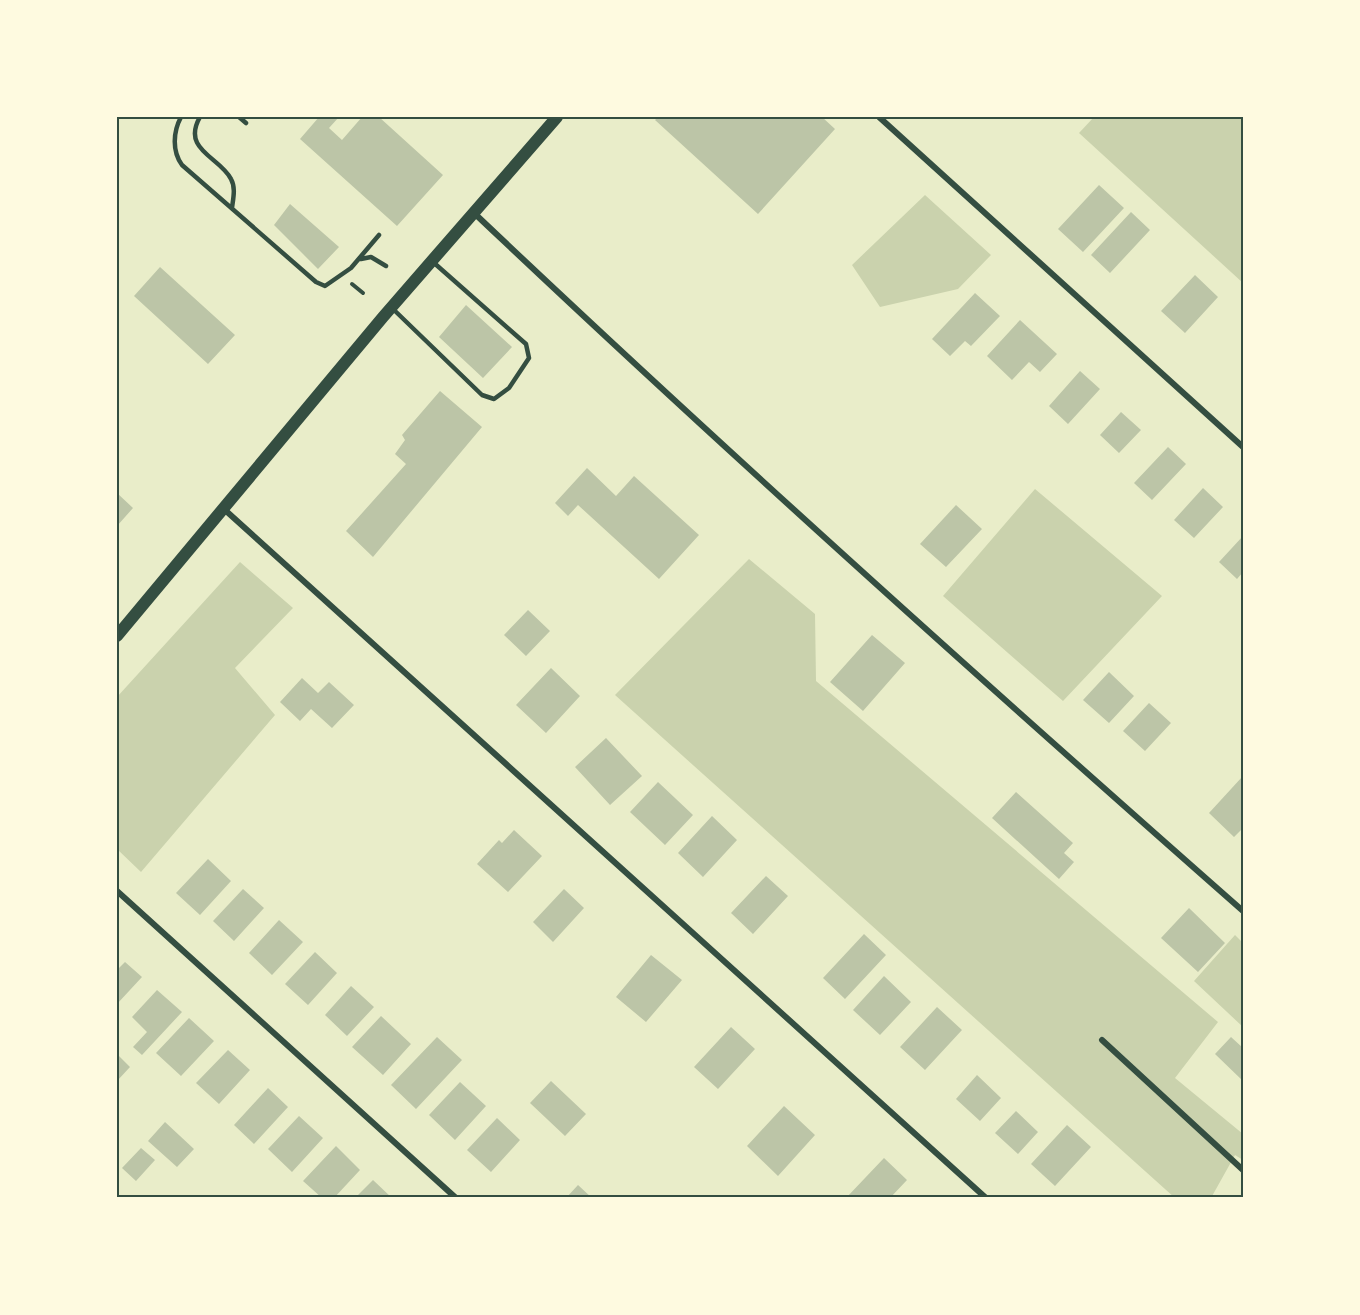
<svg xmlns="http://www.w3.org/2000/svg" width="1360" height="1315" font-family="Arial,sans-serif">
  <style>
    .green { fill: #cad2ad }
    .building { fill: #bcc5a7 }
    .lines { fill: none; stroke-linecap: round; stroke-linejoin: round }
    .path { stroke: #344e41; stroke-width: 4 }
    .service { stroke: #344e41; stroke-width: 4.5 }
    .minor { stroke: #344e41; stroke-width: 6 }
    .secondary { stroke: #344e41; stroke-width: 12 }
    .neatline { fill: none; stroke: #344e41; stroke-width: 2 }
  </style>
  <rect width="100%" height="100%" fill="#e9edc9"/>
  <path class="green" d="M 1094,117 L 1243,117 L 1243,283 L 1079,133 Z
    M 925,195 L 991,255 L 958,289 L 880,307 L 852,265 Z
    M 1035,489 L 1162,596 L 1063,701 L 943,596 Z
    M 749,559 L 815,614 L 816,681 L 1218,1022 L 1175,1078 L 1243,1134 L 1243,1160 L 1235,1155 L 1211,1198 L 1175,1198 L 615,695 Z
    M 240,562 L 293,608 L 235,668 L 275,715 L 141,872 L 117,849 L 117,697 Z
    M 1235,935 L 1243,943 L 1243,1027 L 1194,981 Z"/>
  <path class="building" d="M 319,117 L 339,117 L 329,128 L 342,140 L 362,117 L 379,117 L 443,175 L 397,226 L 300,139 Z
    M 658,117 L 822,117 L 835,129 L 758,214 L 655,120 Z
    M 1099,185 L 1124,208 L 1083,252 L 1058,229 Z
    M 290,204 L 339,247 L 318,269 L 274,225 Z
    M 1131,212 L 1150,230 L 1110,273 L 1091,255 Z
    M 160,267 L 235,335 L 208,364 L 134,296 Z
    M 1195,275 L 1218,297 L 1185,333 L 1161,311 Z
    M 975,293 L 1000,316 L 971,346 L 965,341 L 950,356 L 932,339 Z
    M 466,305 L 512,347 L 483,378 L 439,337 Z
    M 1020,320 L 1057,354 L 1040,372 L 1029,362 L 1012,380 L 987,356 Z
    M 1080,371 L 1100,389 L 1068,424 L 1049,406 Z
    M 440,391 L 482,427 L 373,557 L 346,531 L 406,464 L 395,454 L 405,440 L 402,435 Z
    M 1121,412 L 1141,430 L 1119,453 L 1100,435 Z
    M 1168,447 L 1186,464 L 1152,500 L 1134,483 Z
    M 587,468 L 616,496 L 634,476 L 699,535 L 659,579 L 578,505 L 568,516 L 555,503 Z
    M 1203,488 L 1223,507 L 1194,538 L 1174,520 Z
    M 117,493 L 133,508 L 117,526 Z
    M 956,505 L 982,529 L 946,567 L 920,544 Z
    M 1243,536 L 1243,572 L 1237,579 L 1219,562 Z
    M 528,610 L 550,631 L 526,656 L 504,635 Z
    M 872,635 L 905,663 L 863,711 L 830,682 Z
    M 551,668 L 580,696 L 546,733 L 516,705 Z
    M 1109,672 L 1134,696 L 1109,723 L 1083,700 Z
    M 302,678 L 318,693 L 329,682 L 354,705 L 332,728 L 311,709 L 300,721 L 280,702 Z
    M 1149,703 L 1171,723 L 1145,751 L 1123,731 Z
    M 606,738 L 642,776 L 610,805 L 575,767 Z
    M 1242,777 L 1243,828 L 1234,837 L 1209,813 Z
    M 658,782 L 693,815 L 665,845 L 630,812 Z
    M 1016,792 L 1073,843 L 1064,853 L 1074,862 L 1059,879 L 992,818 Z
    M 712,816 L 737,840 L 703,877 L 678,853 Z
    M 514,830 L 542,856 L 508,892 L 477,864 L 499,840 L 502,843 Z
    M 208,859 L 231,881 L 200,915 L 176,893 Z
    M 766,876 L 788,896 L 753,934 L 731,913 Z
    M 243,889 L 264,908 L 234,941 L 213,921 Z
    M 564,889 L 584,908 L 553,942 L 533,922 Z
    M 1189,908 L 1225,943 L 1198,972 L 1161,938 Z
    M 279,920 L 303,942 L 272,975 L 249,953 Z
    M 864,934 L 886,955 L 845,999 L 823,978 Z
    M 315,952 L 337,973 L 308,1005 L 285,984 Z
    M 651,955 L 682,980 L 646,1022 L 616,997 Z
    M 125,962 L 142,977 L 117,1004 L 117,970 Z
    M 884,976 L 911,1002 L 880,1035 L 853,1010 Z
    M 351,986 L 374,1007 L 347,1036 L 325,1015 Z
    M 157,990 L 182,1012 L 142,1055 L 133,1047 L 147,1032 L 132,1017 Z
    M 937,1007 L 962,1030 L 925,1070 L 900,1047 Z
    M 381,1016 L 411,1044 L 383,1075 L 352,1047 Z
    M 189,1018 L 214,1041 L 181,1076 L 156,1053 Z
    M 731,1027 L 755,1049 L 718,1089 L 694,1067 Z
    M 437,1037 L 462,1060 L 416,1109 L 391,1085 Z
    M 1231,1037 L 1243,1048 L 1243,1081 L 1215,1054 Z
    M 228,1050 L 250,1070 L 219,1104 L 196,1083 Z
    M 117,1054 L 130,1067 L 117,1081 Z
    M 977,1075 L 1001,1098 L 980,1121 L 956,1099 Z
    M 551,1081 L 586,1114 L 565,1136 L 530,1103 Z
    M 460,1082 L 486,1106 L 455,1140 L 429,1115 Z
    M 268,1088 L 288,1107 L 254,1144 L 234,1125 Z
    M 784,1106 L 815,1135 L 778,1176 L 747,1146 Z
    M 1016,1111 L 1038,1132 L 1018,1154 L 995,1133 Z
    M 299,1116 L 323,1138 L 292,1172 L 268,1149 Z
    M 497,1118 L 520,1140 L 491,1172 L 467,1150 Z
    M 165,1122 L 194,1149 L 177,1167 L 148,1141 Z
    M 1067,1125 L 1091,1147 L 1055,1186 L 1031,1164 Z
    M 336,1146 L 360,1170 L 334,1198 L 322,1198 L 303,1181 Z
    M 141,1148 L 155,1160 L 136,1181 L 122,1168 Z
    M 884,1158 L 907,1180 L 890,1198 L 846,1198 Z
    M 373,1180 L 392,1198 L 355,1198 Z
    M 578,1185 L 592,1198 L 566,1198 Z"/>
  <g class="lines">
    <path class="path" d="M 352,284 L 363,293"/>
    <path class="service" d="M 181,117 C 173,132 172,151 182,165 L 316,282 L 325,286 L 351,268 L 379,235
      M 200,117 C 181,150 220,157 231,179 C 236,188 233,199 232,208
      M 239,117 L 246,123
      M 361,259 L 371,257 L 386,266
      M 393,309 L 482,395 L 494,399 L 509,388 L 529,358 L 526,344 L 433,262"/>
    <path class="minor" d="M 879,117 L 1243,447
      M 473,212 C 725,451 983,682 1243,911
      M 225,510 L 986,1198
      M 117,891 L 456,1198
      M 1102,1040 L 1243,1170"/>
    <path class="secondary" d="M 117,636 L 383,317 L 557,117"/>
  </g>
  <rect width="1360" height="1315" fill="none" stroke="#fefae0" stroke-width="237"/>
  <rect x="118" y="118" width="1124" height="1078" class="neatline"/>
</svg>
